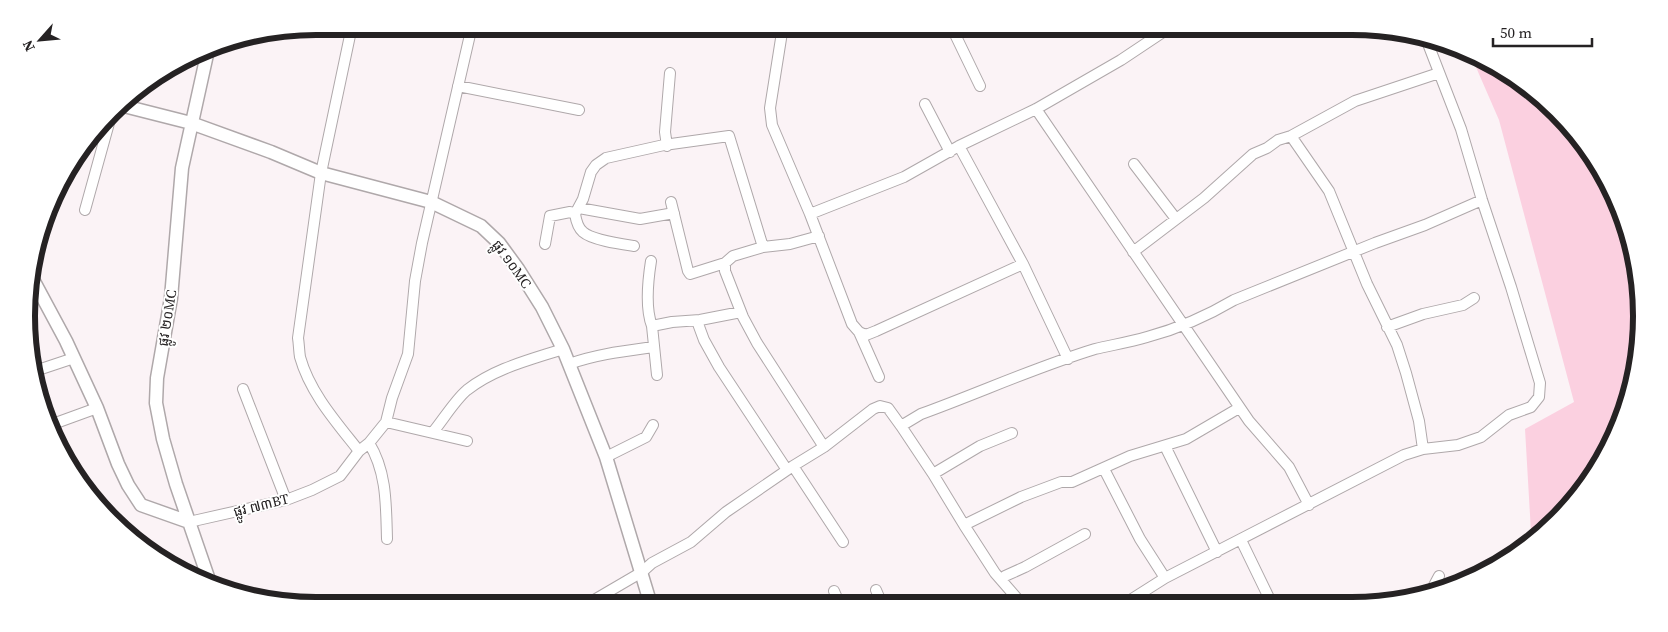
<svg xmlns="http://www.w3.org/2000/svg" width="1668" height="632" font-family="'Source Serif 4','Noto Sans Khmer',serif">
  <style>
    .green { fill: #fbd0e0 }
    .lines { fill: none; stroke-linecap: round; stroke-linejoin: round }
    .minor-casing { stroke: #afa8aa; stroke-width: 12 }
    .tertiary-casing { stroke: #afa8aa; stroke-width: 15 }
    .minor { stroke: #fff; stroke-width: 10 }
    .tertiary { stroke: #fff; stroke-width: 12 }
    .labels { text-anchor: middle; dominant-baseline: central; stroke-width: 4; stroke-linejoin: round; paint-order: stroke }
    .street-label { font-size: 14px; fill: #252223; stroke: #fff }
    .rim { fill: none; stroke: #252223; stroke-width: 6 }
  </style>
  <rect width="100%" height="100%" fill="#fbf3f6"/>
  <path class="green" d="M 1472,58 L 1529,86 L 1603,171 L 1639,278 L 1632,391 L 1603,461 L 1543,534 L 1535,539 L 1531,532 L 1525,429 L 1574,402 L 1499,120 Z"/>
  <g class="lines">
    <g class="minor-casing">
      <path id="minor" d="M 352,26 L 321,173 L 298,338 C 299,344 299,351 300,357 C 310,393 337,423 359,451
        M 783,26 L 770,108 L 772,125 L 810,214 L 852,324 L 859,332 L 866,335 L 876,331 L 1023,264
        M 951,26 L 980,86
        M 458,86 L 579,110
        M 925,104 L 950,152
        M 1036,109 L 1249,421 L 1289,467 L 1309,505
        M 1291,136 L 1329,191 L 1367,284 L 1397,345 L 1406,373 L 1419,421 L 1423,449
        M 667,146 L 665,132 L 670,73
        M 959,146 L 1023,264 L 1068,359
        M 1134,164 L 1176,219
        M 671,202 L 688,271 L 690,274 L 725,263 L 733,256 L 763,247 L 790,244 L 819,236
        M 579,208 L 640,219 L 674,213
        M 85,210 L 111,116
        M 575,214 L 583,199 L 591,172 L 596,165 L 606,158 L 664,145 L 729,136 L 763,247
        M 575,214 C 576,220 578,228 583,232 C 592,240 621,244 634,246
        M 810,214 L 904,177 L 959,146 L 1036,109 L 1121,60 L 1172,26
        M 545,244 L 550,216 L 570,212 L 575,214
        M 1133,252 L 1204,198 L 1253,154 L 1267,148 L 1278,140 L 1291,136 L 1355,101 L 1439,73
        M 651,261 C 648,280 645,308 652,326 L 657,375
        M 725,263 L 725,271 L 743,317 L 757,343 L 824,447
        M 697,321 L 704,340 L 719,367 L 787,470
        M 652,326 L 672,322 L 700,320 L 741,312
        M 1387,327 L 1423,314 L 1463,305 L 1474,298
        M 859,332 L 879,377
        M 569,364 C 597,354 625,351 654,347
        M 32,372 L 74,358
        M 243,389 L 286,500
        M 386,422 L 467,441
        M 53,424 L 97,408
        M 901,426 L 921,414 C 979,393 1036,367 1095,349 C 1112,345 1130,342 1147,337 C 1177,329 1207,316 1234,300 L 1375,243 L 1425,225 L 1482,200
        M 433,432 C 443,420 455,400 467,390 C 495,368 530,360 563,349
        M 369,443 C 387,472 386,506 387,539
        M 1165,446 L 1217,552
        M 606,457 L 646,437 L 653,425
        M 793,466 L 843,542
        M 1104,469 L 1140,539 L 1165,578
        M 933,474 L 980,446 L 1012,433
        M 189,522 L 286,500 L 312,490 L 340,476 L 359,451 L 369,443 L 386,422 L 392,398 L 408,354 L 415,281 L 422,243 L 472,26
        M 964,525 L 1021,497 L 1061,482 L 1072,482 L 1130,456 L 1186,439 L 1239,408
        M 1241,540 L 1272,604
        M 1001,580 L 1005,576 L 1025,567 L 1085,534
        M 876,590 L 882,604
        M 834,591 L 840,605
        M 1431,591 L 1439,576
        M 1142,593 L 1149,604
        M 1124,604 L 1165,578 L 1404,455 L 1423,449 L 1458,445 L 1481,437 L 1509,415 L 1531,407 L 1539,397 L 1540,383 L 1511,287 L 1482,200 L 1461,129 L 1425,36
        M 502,605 L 512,602 L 573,605 L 589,603 L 642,572 L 652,563 L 691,542 L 726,512 L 793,466 L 824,447 L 873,409 L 880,406 L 888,408 L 901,426 L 933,474 L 964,525 L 995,573 L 1022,604"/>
    </g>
    <g class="tertiary-casing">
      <path id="tertiary" d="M 208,50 L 182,168 L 171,298 L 157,378 L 156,403 L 163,439 L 176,484 L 209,580
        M 120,105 L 191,123 L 271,152 L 321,173 L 431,202 L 481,226 L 499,243 L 518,269 L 542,307 L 563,349 L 606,457 L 651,605
        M 30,274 L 66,341 L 97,408 L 118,464 L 128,485 L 141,505 L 189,522"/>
    </g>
    <use href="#minor" class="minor"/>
    <use href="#tertiary" class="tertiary"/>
  </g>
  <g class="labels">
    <g class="street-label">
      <text transform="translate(512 264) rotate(54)">ផ្លូវ ១០MC</text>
      <text transform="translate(167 318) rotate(-81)">ផ្លូវ ២០MC</text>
      <text transform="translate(261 505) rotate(-14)">ផ្លូវ ៧៣BT</text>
    </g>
  </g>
  <path d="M0 0H1668V632H0ZM316 35H1352A281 281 0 0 1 1633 316V316A281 281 0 0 1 1352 597H316A281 281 0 0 1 35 316V316A281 281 0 0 1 316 35Z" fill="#fff" fill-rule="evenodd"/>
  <path class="rim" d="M316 35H1352A281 281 0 0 1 1633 316V316A281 281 0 0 1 1352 597H316A281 281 0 0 1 35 316V316A281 281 0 0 1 316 35Z"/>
  <g transform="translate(40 40) rotate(243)" stroke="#ffffff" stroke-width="4" paint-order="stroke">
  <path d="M0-4L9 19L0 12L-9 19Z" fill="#252223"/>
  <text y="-8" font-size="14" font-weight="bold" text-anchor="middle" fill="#252223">N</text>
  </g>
  <path d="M1493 38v8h99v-8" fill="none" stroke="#252223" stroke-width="2.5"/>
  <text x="1500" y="38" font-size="15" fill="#252223" stroke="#ffffff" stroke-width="4" paint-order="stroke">50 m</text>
</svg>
